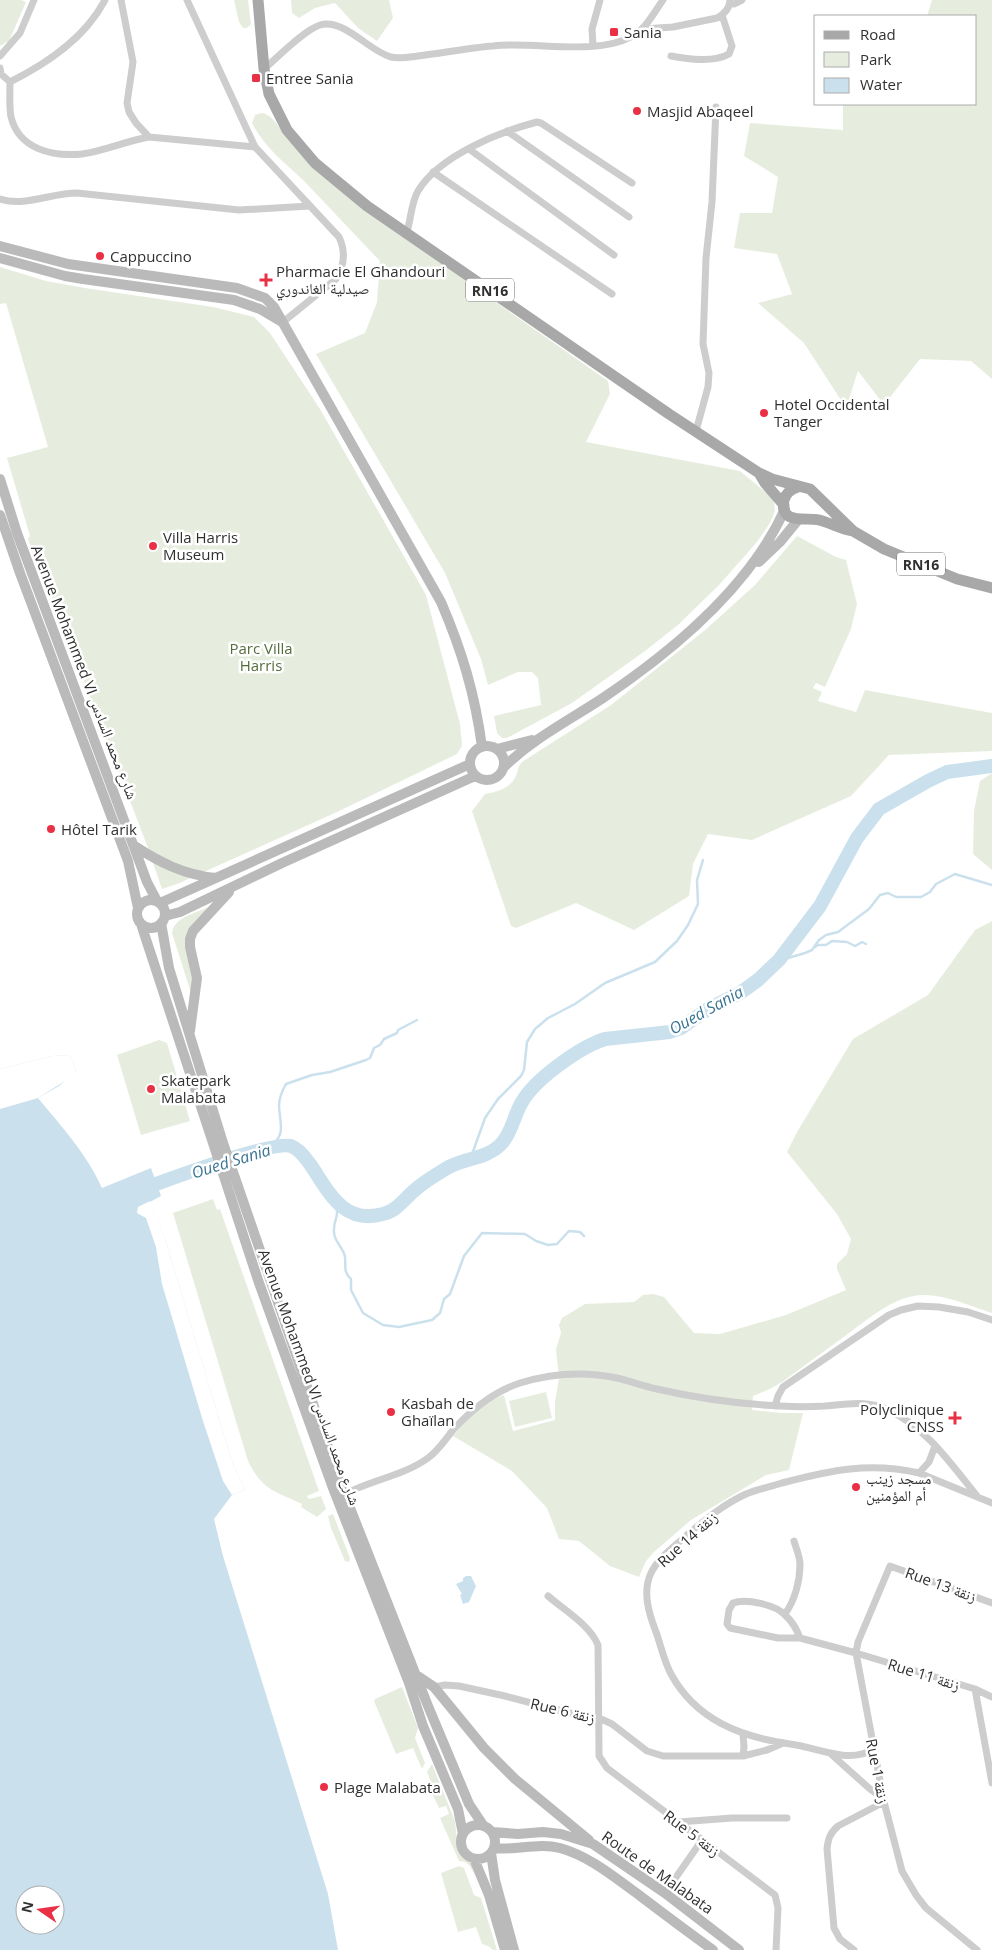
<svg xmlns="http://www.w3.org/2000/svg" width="992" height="1950" font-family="'Open Sans','Noto Naskh Arabic',sans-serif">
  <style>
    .green { fill: #e7edde }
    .water { fill: #cae1ed; fill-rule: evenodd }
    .pier { fill: #fff }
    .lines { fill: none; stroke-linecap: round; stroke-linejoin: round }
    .stream { stroke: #cae1ed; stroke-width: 2.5 }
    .river { stroke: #cae1ed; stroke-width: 14 }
    .street { stroke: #cdcdcd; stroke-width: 7 }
    .secondary { stroke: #bababa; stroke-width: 10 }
    .primary { stroke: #a8a8a8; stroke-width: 11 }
    .poi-dot { fill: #e93045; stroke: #fff; stroke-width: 2 }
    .labels { text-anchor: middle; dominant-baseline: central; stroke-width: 5; stroke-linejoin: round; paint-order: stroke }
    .shield { fill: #fff; stroke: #6e6e6e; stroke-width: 1 }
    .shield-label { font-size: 14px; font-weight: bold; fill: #303030 }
    .poi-label { font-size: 15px; fill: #303030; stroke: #fff; text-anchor: start }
    .park-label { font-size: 15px; fill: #556d3c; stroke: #fff }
    .street-label { font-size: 15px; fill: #303030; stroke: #fff }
    .water-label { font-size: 16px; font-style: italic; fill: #3b7594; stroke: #fff }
  </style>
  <rect width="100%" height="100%" fill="#fff"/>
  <path class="green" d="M 0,0 L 21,0 L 26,2 L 9,41 L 0,46 Z
    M 234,0 L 248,0 L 251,24 L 247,28 L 243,28 L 239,22 Z
    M 291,0 L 389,0 L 393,18 L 377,41 L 358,28 L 335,3 L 315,8 L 299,18 L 292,13 Z
    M 932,0 L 992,0 L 992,379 L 971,361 L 920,359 L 884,405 L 858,371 L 846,408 L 804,343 L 758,303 L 792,294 L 777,254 L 734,248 L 740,213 L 772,213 L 778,177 L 744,156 L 750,123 L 843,130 L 843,104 L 976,104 L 976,16 L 927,16 Z
    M 261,113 C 271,114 275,122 281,130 L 365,210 L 608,381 L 610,394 L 586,442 L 740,471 L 770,496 L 774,502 L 775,511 L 770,523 L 757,542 L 720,584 L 678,625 L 645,651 L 572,703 L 507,738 L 502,738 L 497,733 L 494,716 L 541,705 L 538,678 L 532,672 L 518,672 L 488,685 L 481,659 L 445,573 L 316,354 L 365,333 L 377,302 L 380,261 C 354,234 329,207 303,180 C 284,162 264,147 252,123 L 255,115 Z
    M 0,267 L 46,281 L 85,288 L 213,307 L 254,317 L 270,333 L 320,409 L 426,595 L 460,724 L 462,746 L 457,754 L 337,812 L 206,871 C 186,872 164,859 148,848 L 46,582 L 42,580 L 28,539 L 30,536 L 7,458 L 48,447 L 6,303 L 0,304 Z
    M 797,536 L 836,557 L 846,560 L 857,604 L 851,629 L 825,687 L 816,683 L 813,688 L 822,692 L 818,701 L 856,712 L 865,690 L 992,713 L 992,751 L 889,755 L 851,796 L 752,840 L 708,834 L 693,864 L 689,896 L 634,930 L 576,903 L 516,928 L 511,926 L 472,811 L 485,794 C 498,792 512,788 517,773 C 519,766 519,764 525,760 L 611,705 L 704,631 L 755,585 Z
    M 992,773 L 992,870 L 973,854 L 974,811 L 980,781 Z
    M 152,860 L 192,877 L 180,883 L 162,889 Z
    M 209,907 L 192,927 L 192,996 L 172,933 C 174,917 196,913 209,907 Z
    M 992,921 L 992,1313 C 970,1306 945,1294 921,1295 C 891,1297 865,1322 841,1339 C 821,1353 802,1368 782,1382 L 770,1389 L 753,1396 L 752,1410 L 781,1413 L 803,1413 L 789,1470 L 766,1475 L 691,1520 L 654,1552 L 646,1561 L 639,1577 L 610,1566 L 579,1541 L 559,1539 L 547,1508 L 512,1471 L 453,1436 C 466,1420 483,1402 504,1395 L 513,1431 L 555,1420 L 555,1402 L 559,1378 L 556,1349 L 561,1333 L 559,1325 L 562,1318 L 585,1304 L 634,1302 L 643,1295 L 653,1294 L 664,1297 L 694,1333 L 720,1334 L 786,1315 L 846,1290 L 837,1269 L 837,1264 L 847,1254 L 851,1239 L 837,1214 L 787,1152 L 797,1132 L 853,1039 L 928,995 L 975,930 Z
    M 159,1040 L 167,1043 L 190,1121 L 141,1135 L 117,1055 Z
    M 213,1199 L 217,1210 L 220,1209 L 319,1491 L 307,1496 L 309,1499 L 321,1496 L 326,1509 L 317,1517 L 301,1507 L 302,1504 C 275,1491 263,1491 248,1461 L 173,1213 Z
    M 546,1392 L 552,1418 L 515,1427 L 509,1401 Z
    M 333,1514 L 350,1558 L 349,1562 L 345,1561 L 331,1528 L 328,1516 Z
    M 402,1687 L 418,1728 L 415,1738 L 425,1763 L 422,1769 L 413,1748 L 396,1754 L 374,1701 L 375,1699 Z
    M 432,1764 L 455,1821 L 458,1849 L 471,1864 L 478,1888 C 474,1877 473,1861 459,1861 L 440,1818 L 449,1814 L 446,1806 L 439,1808 L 431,1791 L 434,1789 L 427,1772 Z
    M 459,1866 L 464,1868 L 474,1895 L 481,1898 L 497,1950 L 493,1950 L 488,1946 L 482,1944 L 476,1927 L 458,1932 L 441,1873 Z"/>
  <path class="water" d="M 70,1055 L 76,1071 L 59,1086 L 38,1098 C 61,1126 87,1154 102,1188 L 151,1168 L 161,1196 L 150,1202 L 166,1242 L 231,1459 L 245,1490 L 232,1495 L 214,1519 L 223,1556 L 328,1894 L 338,1950 L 0,1950 L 0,1069 L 52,1056 ZM 25,1895 L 55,1895 L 55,1925 L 25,1925 Z
    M 466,1576 L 471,1576 L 476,1586 L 469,1602 L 463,1604 L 460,1595 L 462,1594 L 456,1584 L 463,1581 L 463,1578 Z"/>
  <path class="pier" d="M 70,1055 L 76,1071 L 71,1077 L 38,1098 L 0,1109 L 0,1069 L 52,1056 Z
    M 150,1201 L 166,1242 L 231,1459 L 245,1490 L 232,1495 L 223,1481 L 203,1421 L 162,1284 L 156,1247 L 146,1218 L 137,1213 L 138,1207 Z"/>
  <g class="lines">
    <path class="stream" d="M 815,947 L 818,945 L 826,945 L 832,941 L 847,942 L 855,946 L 862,942 L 866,944
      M 778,961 L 805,953 L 812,950 L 819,940 L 826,935 L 838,932 L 869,909 L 880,895 L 888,893 L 896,897 L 921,897 L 930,892 L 936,884 L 955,874 L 992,885
      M 268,1148 C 287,1135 280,1126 279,1106 C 279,1098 282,1091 286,1084 L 312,1075 L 330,1072 L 366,1060 L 370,1058 L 374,1048 L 380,1045 L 384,1039 L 397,1033 L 398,1030 L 417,1020
      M 470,1160 L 485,1118 L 498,1099 L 521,1076 L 524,1070 L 527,1042 L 535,1029 L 548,1018 L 575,1004 L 605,983 L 655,962 L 677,941 L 688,925 L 698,904 L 697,880 L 703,860
      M 333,1199 C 342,1219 333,1216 334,1232 C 334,1242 344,1248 345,1257 C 346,1266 343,1272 351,1279 L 351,1290 L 363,1313 L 383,1325 L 399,1327 L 432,1320 L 440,1313 L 444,1299 L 450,1294 L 464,1256 L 482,1233 L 525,1234 L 536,1241 L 548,1245 L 557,1244 L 569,1231 L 580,1232 L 584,1236"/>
    <path class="river" d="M 156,1184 C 178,1176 273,1141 291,1146 C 299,1149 305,1157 310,1164 C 329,1192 343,1225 383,1214 C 397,1211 405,1198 416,1189 C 425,1181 437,1174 447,1168 C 464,1158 488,1159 502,1143 C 512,1132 514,1115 522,1102 C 535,1079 580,1047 605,1039 L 670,1032 L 681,1028 L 708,1009 L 740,993 L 758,980 L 779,960 L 820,906 L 857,838 L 879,809 L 928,781 L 947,772 L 992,766"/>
    <path class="street" d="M 121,0 L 133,62 L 127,103 L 129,112 L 136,123 L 149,137 L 255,147
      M 187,0 L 255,147 L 339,237 C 346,252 345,265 336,279 L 283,322
      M 731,3 L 734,4 L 742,0
      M 643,29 L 673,27 L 717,18 C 724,14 730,8 730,0
      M 593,46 L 592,29 L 600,0
      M 0,56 L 20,33 L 34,0
      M 671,56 C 688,59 713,63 729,54 L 732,46 L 722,15
      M 0,68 L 1,74 L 10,82 C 10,93 9,106 11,117 C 19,149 52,157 82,154 C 104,151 126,141 149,137
      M 264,69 C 277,58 304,30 320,25 C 344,18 370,52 391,57 C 399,59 410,57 418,56 C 443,53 468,48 493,46 C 534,41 594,56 631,37 C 646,29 653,14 663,0
      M 10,82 C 48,63 85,38 105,0
      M 507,131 L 629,217
      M 469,149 L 614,255
      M 433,172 L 612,294
      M 0,199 C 25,207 51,193 77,193 L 239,210 L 310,206
      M 407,232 C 411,219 411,203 418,191 C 439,156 499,132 537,122 L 541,123 L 632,183
      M 696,431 L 708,387 L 709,373 L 703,344 L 706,258 L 712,202 L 716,107
      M 775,1406 L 778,1396 L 783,1387 L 889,1315 L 901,1310 L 918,1306 L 939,1307 L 968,1312 L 992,1320
      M 919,1473 L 929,1462 L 935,1446
      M 345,1494 C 371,1480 403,1476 428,1458 C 438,1451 445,1440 453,1430 C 472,1409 493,1392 520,1383 C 552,1373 584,1371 617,1378 C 630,1381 643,1386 657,1389 C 696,1398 740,1404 780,1406 C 795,1407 810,1407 825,1406 C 847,1404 868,1400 888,1410 C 926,1427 951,1464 977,1496
      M 548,1596 C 564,1610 590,1625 598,1645 L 599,1751 L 599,1756 L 607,1768 L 775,1895 L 778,1908 L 776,1950
      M 785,1614 C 795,1600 800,1581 800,1564 C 800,1557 796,1548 794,1541
      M 800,1638 C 797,1630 792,1621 785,1615 C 776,1605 746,1598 733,1603 L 729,1610 L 727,1624 L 730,1628 L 778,1638 L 800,1638 L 856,1653 L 975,1689 L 992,1697
      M 434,1687 L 445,1685 L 459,1686 L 505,1696 L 570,1713 L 599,1718 L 612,1724 L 647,1751 L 663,1756 L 743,1756 L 767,1750 L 783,1743
      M 975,1689 L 992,1783
      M 743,1734 L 744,1747 L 743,1756
      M 874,1749 C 848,1765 817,1747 790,1744 C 741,1737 696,1720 671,1674 C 664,1661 661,1646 656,1632 C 649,1614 642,1592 651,1573 C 658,1558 675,1546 687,1535 C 706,1519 724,1504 746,1494 C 757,1489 770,1487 782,1483 C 831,1470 869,1462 919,1473 L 992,1503
      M 832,1755 L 870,1789 L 876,1793 L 882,1792
      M 679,1822 L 732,1818 L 787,1818
      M 665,1893 L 702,1840
      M 854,1950 L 840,1939 L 834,1928 L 827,1849 C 828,1839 830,1833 838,1826 L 884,1802
      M 977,1950 L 926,1908 L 916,1895 L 902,1871 L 884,1802 L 856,1653 L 858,1642 L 890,1566 L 992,1603"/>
    <path class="secondary" d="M 0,246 L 68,264 L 237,288 L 265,298 L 274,307 L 441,602 C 462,651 475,694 482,747
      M 0,258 L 65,276 L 83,279 L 234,300 L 260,309 L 282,322
      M 0,479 L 17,533 L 147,882 L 157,901
      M 0,515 L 20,573 L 128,861 L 138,908
      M 759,562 L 780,542 L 798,520
      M470 763a17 17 0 1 1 34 0a17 17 0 1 1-34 0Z
      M 497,749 L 532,740
      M 504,767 C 534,738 568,721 603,698 C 673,651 750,587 785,509
      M 133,845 C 159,862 184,875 216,878
      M137 914a14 14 0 1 1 28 0a14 14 0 1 1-28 0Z
      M 160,903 L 470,764
      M 165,916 L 180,912 L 282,863 L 475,776
      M 161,923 L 169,968 L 223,1143 L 341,1485 L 428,1706 L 469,1804 L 483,1825
      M 141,924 L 258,1280 L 333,1488 L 409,1683 L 423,1726 L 458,1809 L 463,1834
      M 190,1031 L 197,978 L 190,947 L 190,939 L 193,931 L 229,892
      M 416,1675 L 434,1687 L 484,1748 L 515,1779 L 589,1840
      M461 1842a17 17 0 1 1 34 0a17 17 0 1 1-34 0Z
      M 492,1832 L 518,1834 L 543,1832 L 561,1834 L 593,1844 L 665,1893 L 739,1950
      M 495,1848 C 516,1851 538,1842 560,1848 C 589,1856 614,1877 639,1895 C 664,1914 688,1932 713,1950
      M 491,1853 L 495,1880 L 514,1950
      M 474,1859 L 489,1895 L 505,1950"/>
    <path class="primary" d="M 258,0 L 264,69 L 269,94 L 287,130 L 315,163 L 367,206 L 669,414 L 759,473 L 772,479 L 810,489 L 853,531 L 884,549 L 957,579 L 992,588
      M 759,473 L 765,483 L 784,505
      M 798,487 C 791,489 786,493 784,500 C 779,525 806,517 819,520 C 831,523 840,529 853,531"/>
  </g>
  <g class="poi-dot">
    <rect x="609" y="27" width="10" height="10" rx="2.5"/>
    <rect x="251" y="73" width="10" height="10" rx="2.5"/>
    <circle cx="637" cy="111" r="5"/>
    <circle cx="100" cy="256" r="5"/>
    <path d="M263.5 272.5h5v5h5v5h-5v5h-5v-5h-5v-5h5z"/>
    <circle cx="764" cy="413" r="5"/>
    <circle cx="153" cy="546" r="5"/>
    <circle cx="51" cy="829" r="5"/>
    <circle cx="151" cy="1089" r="5"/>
    <circle cx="391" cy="1412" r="5"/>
    <path d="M952.5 1410.5h5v5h5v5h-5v5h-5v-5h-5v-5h5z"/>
    <circle cx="856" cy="1487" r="5"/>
    <circle cx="324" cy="1787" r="5"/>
  </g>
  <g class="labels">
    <g class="shield">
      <rect x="466" y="278.5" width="48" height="23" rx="4"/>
      <rect x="897" y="552.5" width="48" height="23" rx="4"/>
    </g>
    <g class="shield-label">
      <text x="490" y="290">RN16</text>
      <text x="921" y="564">RN16</text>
    </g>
    <g class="poi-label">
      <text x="624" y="32">Sania</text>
      <text x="266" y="78">Entree Sania</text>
      <text x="647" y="111">Masjid Abaqeel</text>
      <text x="110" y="256">Cappuccino</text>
      <text x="276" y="271">Pharmacie El Ghandouri<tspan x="276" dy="17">صيدلية الغاندوري</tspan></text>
      <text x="774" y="404">Hotel Occidental<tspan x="774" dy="17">Tanger</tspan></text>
      <text x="163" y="537">Villa Harris<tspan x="163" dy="17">Museum</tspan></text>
      <text x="61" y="829">Hôtel Tarik</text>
      <text x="161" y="1080">Skatepark<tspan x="161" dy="17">Malabata</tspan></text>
      <text x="401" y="1403">Kasbah de<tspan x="401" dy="17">Ghaïlan</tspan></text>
      <text x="944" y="1409" text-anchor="end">Polyclinique<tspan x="944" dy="17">CNSS</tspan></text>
      <text x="866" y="1478">مسجد زينب<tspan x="866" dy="17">أم المؤمنين</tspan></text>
      <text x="334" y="1787">Plage Malabata</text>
    </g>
    <g class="park-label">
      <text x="261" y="648">Parc Villa<tspan x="261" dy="17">Harris</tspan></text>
    </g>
    <g class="street-label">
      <text transform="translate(85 672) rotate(69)">Avenue Mohammed VI شارع محمد السادس</text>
      <text transform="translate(310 1377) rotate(70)">Avenue Mohammed VI شارع محمد السادس</text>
      <text transform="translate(687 1539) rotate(-42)">Rue 14 زنقة</text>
      <text transform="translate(941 1584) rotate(20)">Rue 13 زنقة</text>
      <text transform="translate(924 1674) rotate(17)">Rue 11 زنقة</text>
      <text transform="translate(563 1710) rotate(13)">Rue 6 زنقة</text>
      <text transform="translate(878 1771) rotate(79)">Rue 1 زنقة</text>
      <text transform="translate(692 1833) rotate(37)">Rue 5 زنقة</text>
      <text transform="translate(658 1872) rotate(35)">Route de Malabata</text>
    </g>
    <g class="water-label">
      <text transform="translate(706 1010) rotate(-29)">Oued Sania</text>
      <text transform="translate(231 1161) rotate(-17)">Oued Sania</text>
    </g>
  </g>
  <rect x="814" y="15" width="162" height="90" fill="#ffffff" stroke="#acacac"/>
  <rect x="824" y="31" width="25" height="8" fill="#a8a8a8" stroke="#acacac"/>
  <text x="860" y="40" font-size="15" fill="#303030">Road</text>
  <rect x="824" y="52" width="25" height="15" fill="#e7edde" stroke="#acacac"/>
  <text x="860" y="65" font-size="15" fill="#303030">Park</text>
  <rect x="824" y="78" width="25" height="15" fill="#cae1ed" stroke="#acacac"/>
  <text x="860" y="90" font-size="15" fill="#303030">Water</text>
  <g transform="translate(40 1910) rotate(283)"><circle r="24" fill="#ffffff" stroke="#acacac"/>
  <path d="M0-4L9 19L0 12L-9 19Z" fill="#e93045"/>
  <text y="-8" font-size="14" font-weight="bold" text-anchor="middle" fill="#303030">N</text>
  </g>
</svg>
